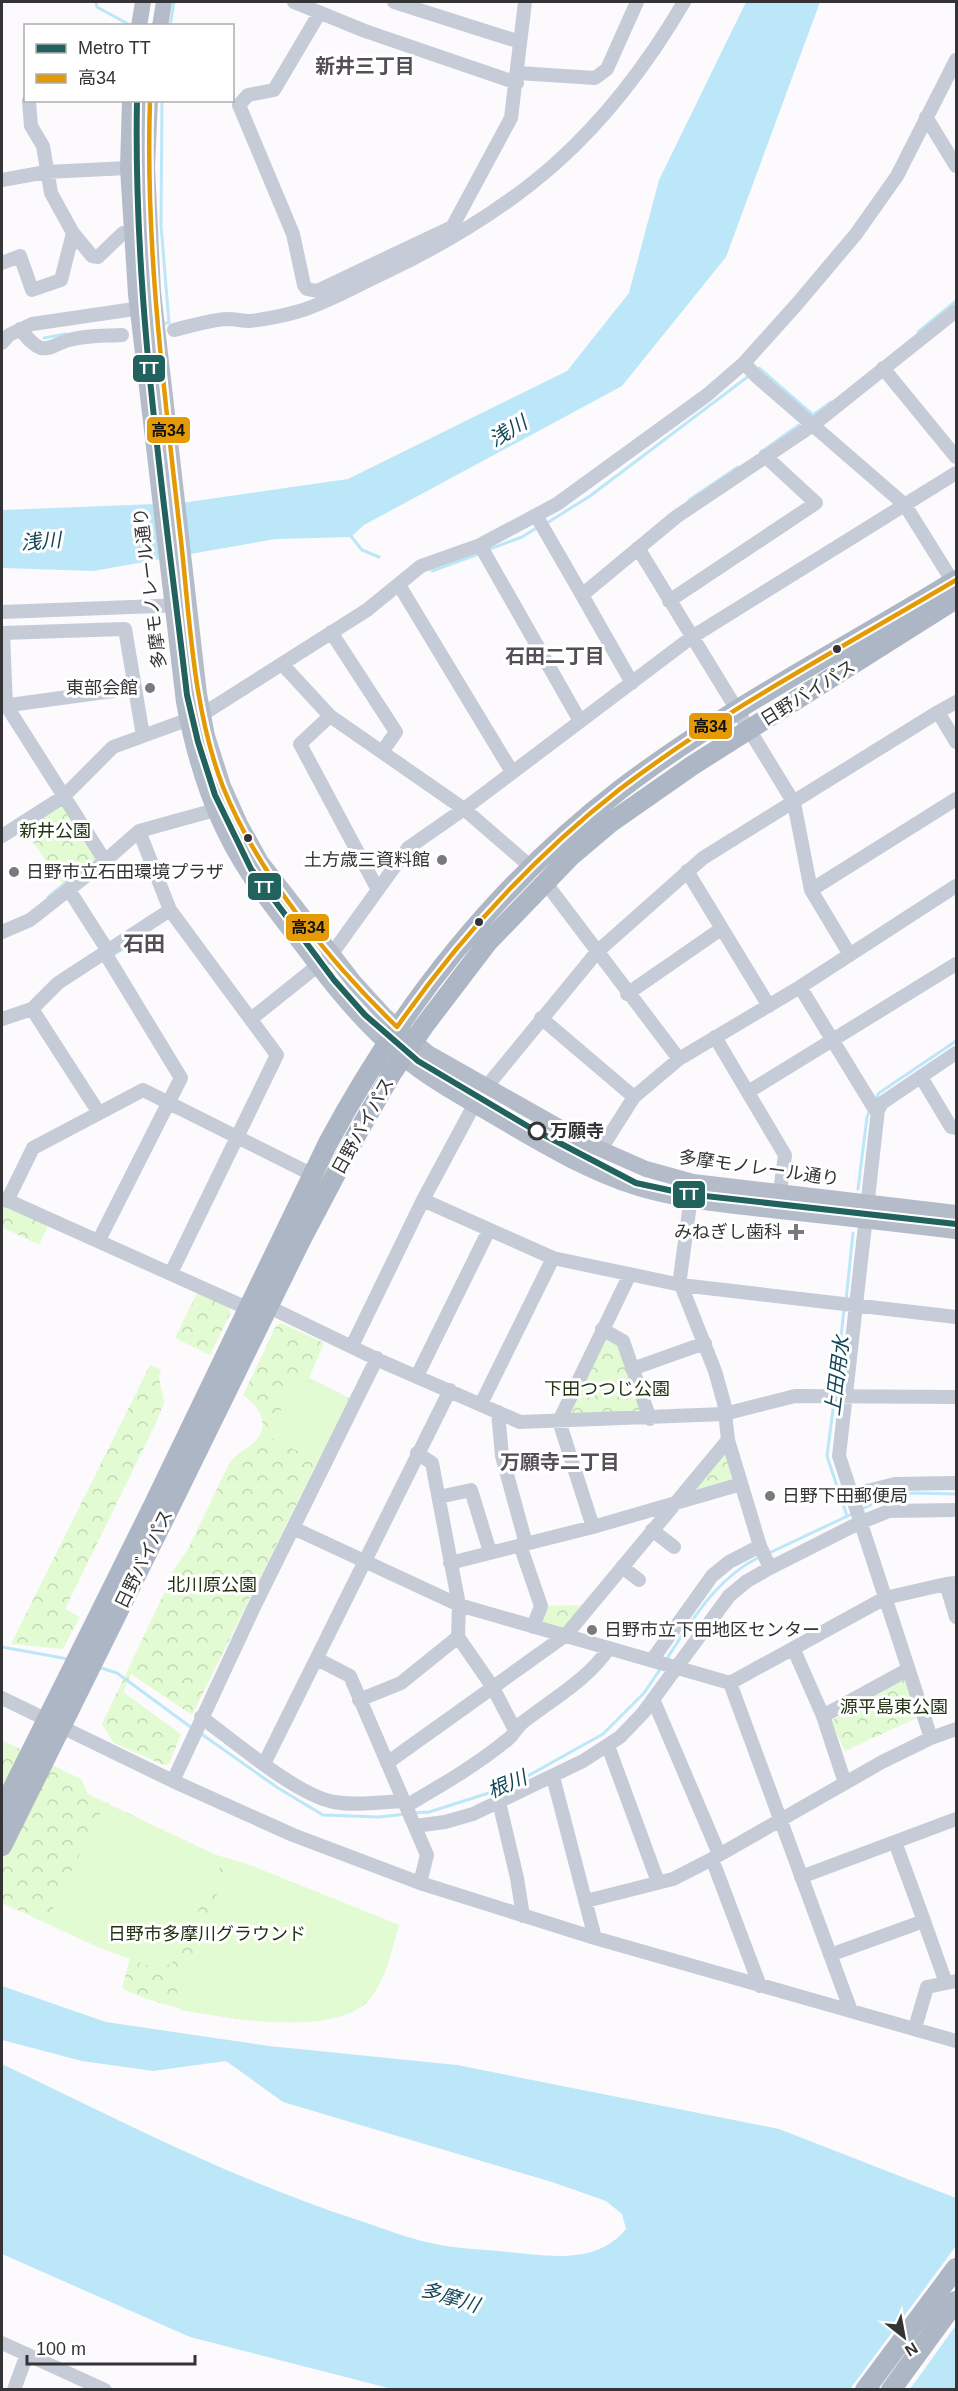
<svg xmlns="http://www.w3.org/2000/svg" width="958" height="2391" font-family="Helvetica,'Noto Sans JP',sans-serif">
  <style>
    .park { fill: url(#park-crowns) }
    .pitch { fill: #e2fbd2 }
    .water { fill: #bce7f8 }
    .pier { fill: #fcfafd }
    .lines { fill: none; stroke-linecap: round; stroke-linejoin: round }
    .stream { stroke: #bce7f8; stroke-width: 3 }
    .minor { stroke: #c6ccd7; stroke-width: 14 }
    .major { stroke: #b4bcc9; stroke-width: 16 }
    .highway { stroke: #adb6c4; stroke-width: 20 }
    .highway-bridge { stroke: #adb6c4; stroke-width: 20 }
    .bus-1-casing { stroke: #fff; stroke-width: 9 }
    .bus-1 { stroke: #e49a05; stroke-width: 4.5 }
    .metro-1-casing { stroke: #fff; stroke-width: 10 }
    .metro-1 { stroke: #22625e; stroke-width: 6 }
    .bus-dot { fill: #343335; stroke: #fff; stroke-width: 2 }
    .poi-dot { fill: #7a797b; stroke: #fff; stroke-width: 2 }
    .stop-dot { fill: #fff; stroke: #343335; stroke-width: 3 }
    .labels { text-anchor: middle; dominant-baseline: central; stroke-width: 6; stroke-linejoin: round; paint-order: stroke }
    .street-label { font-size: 18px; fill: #343335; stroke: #fff }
    .poi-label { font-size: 18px; fill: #343335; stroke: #fff; text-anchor: end }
    .park-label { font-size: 18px; fill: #213312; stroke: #fff }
    .stop-label { font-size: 18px; font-weight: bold; fill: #343335; stroke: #fff; text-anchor: start }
    .neighbourhood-label { font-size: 20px; font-weight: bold; fill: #534f54; stroke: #fff }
    .water-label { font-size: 20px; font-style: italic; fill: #114656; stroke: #fff }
    .quarter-label { font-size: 21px; font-weight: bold; fill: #534f54; stroke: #fff }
    .line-badge { stroke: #fff; stroke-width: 2 }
    .badge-label { font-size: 16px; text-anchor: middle; font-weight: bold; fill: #fff }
    .pale-badge-label { font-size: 16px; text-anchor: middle; font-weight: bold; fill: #111 }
  </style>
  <defs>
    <pattern id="park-crowns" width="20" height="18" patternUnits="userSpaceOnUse" patternTransform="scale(1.5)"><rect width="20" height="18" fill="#e2fbd2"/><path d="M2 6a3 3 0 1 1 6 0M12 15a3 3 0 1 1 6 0" fill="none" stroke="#c2d8b5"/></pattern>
  </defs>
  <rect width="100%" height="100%" fill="#fcfafd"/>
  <path class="park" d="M 63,797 L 100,860 L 64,886 L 20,824 Z
    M 2,1202 L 49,1224 L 39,1245 L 2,1227 Z
    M 197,1293 L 229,1306 L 231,1312 L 210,1355 L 175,1338 Z
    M 281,1323 L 324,1343 L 309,1378 L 349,1398 L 192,1715 L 131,1674 L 123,1692 L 181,1734 L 169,1764 L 164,1765 L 114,1743 L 102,1724 L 170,1581 L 172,1572 L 188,1549 L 229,1464 C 236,1453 246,1450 254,1442 C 272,1427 259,1405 243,1395 L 276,1326 Z
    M 602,1329 L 623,1341 L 650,1419 L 559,1421 Z
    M 150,1365 L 161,1370 L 159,1377 L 164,1403 L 155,1425 L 65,1609 L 80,1617 L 63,1649 L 11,1644 Z
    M 725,1453 L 733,1479 L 698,1489 L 695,1487 Z
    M 584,1605 L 566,1635 L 533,1627 L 541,1606 Z
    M 907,1678 L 921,1716 L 845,1751 L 831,1721 Z
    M 2,1740 L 81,1779 L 88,1794 L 213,1854 L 247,1864 L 399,1925 C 391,1950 386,1981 368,2001 C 328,2043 169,2014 122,1988 L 130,1958 L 96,1946 L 2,1903 Z"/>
  <path class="pitch" d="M 298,1376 L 348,1400 L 318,1461 L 268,1437 Z
    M 105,1803 L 213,1854 L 220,1867 L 172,1963 L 157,1969 L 96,1946 L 46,1923 Z
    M 247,1864 L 399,1925 C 391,1950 386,1982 367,2001 C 331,2038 227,2017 180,2010 L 173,2002 L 226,1872 Z"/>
  <path class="water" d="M 746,2 L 820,2 L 726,257 L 622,386 L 364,525 L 351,537 L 276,539 L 93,571 L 2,568 L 2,510 L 181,503 L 348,479 L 567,371 L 629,293 L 659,180 Z
    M 2,1986 L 106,2022 L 269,2046 L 457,2065 L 779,2129 L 956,2198 L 956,2389 L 392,2389 L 190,2337 L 2,2254 L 2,2064 C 119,2120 234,2180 358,2220 C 382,2228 407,2238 431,2243 C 456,2249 483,2249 508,2252 C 548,2256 597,2265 626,2229 L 622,2214 L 606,2201 L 552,2182 L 283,2102 L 226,2061 L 153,2071 L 82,2061 L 2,2040 Z"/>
  <path class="pier" d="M 956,2246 L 956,2325 L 921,2374 L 909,2390 L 850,2389 Z"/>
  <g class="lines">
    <path class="stream" d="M 96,2 L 97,7 L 128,24
      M 170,26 L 174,2
      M 162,100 L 161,225 L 169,323 L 166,323
      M 918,332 L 956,301
      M 44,338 L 66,334
      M 755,371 L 759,368 L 813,415 L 831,402
      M 761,452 L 799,425
      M 689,500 L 738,467
      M 547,523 L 590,496 L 750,375
      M 350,535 L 362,550 L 379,557
      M 487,550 L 522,537 L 538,527
      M 432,571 L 481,553
      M 48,897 L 67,882
      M 115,954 L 139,938
      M 874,1102 L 879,1093 L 956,1041
      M 858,1189 L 867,1117 L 870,1110
      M 846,1300 L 853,1233
      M 835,1392 L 844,1309
      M 834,1402 L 827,1456 L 847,1516
      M 860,1510 L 890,1496 L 914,1493 L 956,1494
      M 767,1554 L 854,1513
      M 2,1647 L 68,1659
      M 666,1660 C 693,1619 716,1578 761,1556
      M 98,1667 L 117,1673 L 192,1728
      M 200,1733 L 278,1788 L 323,1815 L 379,1817 L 406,1814
      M 412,1813 L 429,1812 L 508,1787 L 603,1734 L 644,1693 L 661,1668"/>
    <path class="minor" d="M 294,2 L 365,31 L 517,83
      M 394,2 L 520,42
      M 319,14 L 274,90 L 248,95 L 239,105 L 293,234 L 304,285 L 307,289 L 317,291 L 452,227
      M 518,73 L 595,78 L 607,69 L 637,2
      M 29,101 L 31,126 L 43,146 L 51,193 L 73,233 L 92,256 L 98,257 L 123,233 L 131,233
      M 926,117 L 956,166
      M 2,180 L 46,172 L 128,168
      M 449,233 L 511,118 L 525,2
      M 2,263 L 20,256 L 32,290 L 61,280 L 73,233
      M 20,329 C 26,336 32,345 41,348 C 52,350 59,342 69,340 C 86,335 104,336 122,335
      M 174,330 C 191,326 209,320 227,319 C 235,319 242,321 250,321 C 267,319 287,315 303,310 C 330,301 356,286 382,274 C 521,208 606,135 684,2
      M 2,343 L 9,335 L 32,324 L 148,307
      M 744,363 L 756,376 L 905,505 L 953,582
      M 883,368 L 956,457
      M 537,517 L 582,595 L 676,517 L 813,425 L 956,311
      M 480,545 L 580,721
      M 638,548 L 794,803 L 811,890 L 850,955
      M 399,585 L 512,772
      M 582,595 L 632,683
      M 669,601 L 816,503 L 765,456
      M 2,612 L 183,605
      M 331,632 L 396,732 L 382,752
      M 2,633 L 125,629 L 135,688 L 2,706
      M 282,664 L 330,716 L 464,809 L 531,867
      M 135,688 L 143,736
      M 956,702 L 938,712 L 956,742
      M 330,716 L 300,744 L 378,890
      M 139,831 L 215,810
      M 2,836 L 63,797 L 113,747 L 203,714 L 367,610 L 421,566 L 480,545 L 557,504 L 707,395 L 744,363 L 797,304 L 856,234 L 897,176 L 956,60
      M 105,861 L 139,831 L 170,910 L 277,1055 L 171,1273
      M 687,871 L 769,1006
      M 545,882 L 679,1059
      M 69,890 L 108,951
      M 811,890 L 956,799
      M 2,932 L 30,920 L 105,861 L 6,705 L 3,633
      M 800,987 L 874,1108 L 878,1110
      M 627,994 L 721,929
      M 32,1009 L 99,1113
      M 541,1018 L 634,1097
      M 2,1019 L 32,1009 L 58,983 L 170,910
      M 251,1019 L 331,955 L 408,848 L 464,809 L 692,637 L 956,473
      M 715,1037 L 785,1155 L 780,1192
      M 921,1077 L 951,1127 L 956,1128
      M 487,1086 L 597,952 L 703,858 L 938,712
      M 748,1092 L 956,964
      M 601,1149 L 634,1097 L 679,1059 L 800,987 L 956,886
      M 693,1182 L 680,1278 L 681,1285 L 715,1371 L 724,1403 L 728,1440 L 760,1546 L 770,1568
      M 2,1198 L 249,1309
      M 423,1200 L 553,1258 L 681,1285 L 956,1317
      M 7,1201 L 33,1148 L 143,1090 L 313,1175
      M 99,1240 L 181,1078 L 105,953
      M 269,1307 L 383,1362 L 520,1422 L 724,1414 L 795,1396 L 956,1397
      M 602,1329 L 623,1341 L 650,1419
      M 352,1346 L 423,1200 L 474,1105
      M 632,1369 L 705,1343
      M 417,1376 L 489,1230
      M 481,1404 L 553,1258
      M 498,1412 L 502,1456 L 526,1544
      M 851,1495 L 895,1484 L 956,1483
      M 439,1497 L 471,1490 L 490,1552
      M 593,1527 L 559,1421 L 630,1274
      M 293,1528 L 459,1605 L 730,1683 L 885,1598 L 946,1584 L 956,1583
      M 652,1530 L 674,1547
      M 520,1545 L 541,1606 L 533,1627
      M 450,1563 L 593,1527 L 741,1484
      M 622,1567 L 639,1580
      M 946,1584 L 956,1617
      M 458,1637 L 492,1686 L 515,1730
      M 794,1650 L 823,1716 L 845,1783
      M 317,1659 L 350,1676 L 427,1855 L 420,1883
      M 652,1660 L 712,1576 L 729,1562 L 760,1546
      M 730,1683 L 851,2011
      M 2,1698 L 173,1781 L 293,1835 L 420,1883 L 595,1938 L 956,2041
      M 653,1699 L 719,1854
      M 359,1700 L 401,1683 L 458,1637 L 459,1605 L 432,1463 L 417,1453
      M 823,1716 L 907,1670
      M 201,1717 C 234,1741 296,1795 334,1802 C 356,1806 381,1802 404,1801
      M 931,1738 L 839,1456 L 878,1110 L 882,1103 L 956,1053
      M 608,1746 L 658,1882
      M 387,1763 L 566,1635 L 728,1440
      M 264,1764 L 450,1390
      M 553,1777 L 595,1938
      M 173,1781 L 254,1607 L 377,1358
      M 499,1802 L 517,1878 L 523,1916
      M 406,1806 C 440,1786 477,1765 507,1740 C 513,1736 516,1728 522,1723 C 551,1700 588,1680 609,1648
      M 415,1826 L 445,1822 L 473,1814 L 583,1761 L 620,1737 L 643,1713 L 729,1596 L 747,1581 L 770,1568 L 859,1523 L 889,1511 L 956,1510
      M 712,1859 L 760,1986
      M 801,1877 L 956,1819
      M 586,1901 L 673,1879 L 712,1859 L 882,1762 L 931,1738 L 956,1729
      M 924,1921 L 946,1983
      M 830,1955 L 924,1921 L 895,1842
      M 915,2028 L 927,1987 L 956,1981
      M 2,2343 L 105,2390
      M 14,2390 L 27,2354"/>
    <path class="major" d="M 139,26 L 143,2
      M 160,26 L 164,2
      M 130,100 L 128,168 L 136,294 L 184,702 C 195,762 214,822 248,873 C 265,899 284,923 303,947 C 332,986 364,1026 402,1057 C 433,1083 470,1102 505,1123 C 547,1148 591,1173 638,1188 C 684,1202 731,1205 779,1211 C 838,1217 897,1224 956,1231
      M 150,100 L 147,167 L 153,292 L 199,694 L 207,736 L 223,786 L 240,824 L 261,862 L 354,982 L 384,1015 L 428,1053 L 589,1144 L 646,1169 L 693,1182 L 956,1213"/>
    <path class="highway" d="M 151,1510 L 328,1143 C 402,1005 496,885 621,789 C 726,709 845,648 956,580
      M 165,1517 L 301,1240 L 358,1132 L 392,1073 L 424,1026 L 488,942 L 571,856 L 610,823 L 693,765 L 956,599
      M 865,2390 L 956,2268
      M 891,2390 L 956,2301"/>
    <path class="highway-bridge" d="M 2,1810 L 151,1510
      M 2,1846 L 165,1517"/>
    <g class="bus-1-casing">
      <path id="bus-1" d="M 150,100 C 145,246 164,388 180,532 C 190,617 192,706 223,787 C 258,874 330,962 397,1027 C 460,937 533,857 620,789 C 725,709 843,647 956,580"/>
    </g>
    <use href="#bus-1" class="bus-1"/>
    <g class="metro-1-casing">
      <path id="metro-1" d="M 137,100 C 133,299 164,498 187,695 L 198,742 L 215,795 L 251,869 L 334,980 L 365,1015 L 418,1061 L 529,1127 L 636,1183 L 687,1194 L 956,1224"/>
    </g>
    <use href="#metro-1" class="metro-1"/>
  </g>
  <g class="bus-dot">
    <circle cx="837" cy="649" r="5"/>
    <circle cx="248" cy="838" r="5"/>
    <circle cx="479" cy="922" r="5"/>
  </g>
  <g class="poi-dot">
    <circle cx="150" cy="688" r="6"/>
    <circle cx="442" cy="860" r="6"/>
    <circle cx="14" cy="872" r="6"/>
    <path d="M793 1223h6v6h6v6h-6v6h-6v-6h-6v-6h6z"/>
    <circle cx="770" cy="1496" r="6"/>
    <circle cx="592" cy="1630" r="6"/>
  </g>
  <circle class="stop-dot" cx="537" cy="1131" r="8"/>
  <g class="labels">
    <g class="street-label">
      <text transform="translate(150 588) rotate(-97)">多摩モノレール通り</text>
      <text transform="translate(808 693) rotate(-32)">日野バイパス</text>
      <text transform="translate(363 1126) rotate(-61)">日野バイパス</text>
      <text transform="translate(759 1168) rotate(8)">多摩モノレール通り</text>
      <text transform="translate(144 1559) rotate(-64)">日野バイパス</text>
    </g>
    <g class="poi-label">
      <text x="138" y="688">東部会館</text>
      <text x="430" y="860">土方歳三資料館</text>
      <text x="26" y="872" text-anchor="start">日野市立石田環境プラザ</text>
      <text x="782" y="1232">みねぎし歯科</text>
      <text x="782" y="1496" text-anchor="start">日野下田郵便局</text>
      <text x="604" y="1630" text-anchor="start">日野市立下田地区センター</text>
    </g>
    <g class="park-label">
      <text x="55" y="831">新井公園</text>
      <text x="607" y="1389">下田つつじ公園</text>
      <text x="212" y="1585">北川原公園</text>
      <text x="894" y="1707">源平島東公園</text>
      <text x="207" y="1934">日野市多摩川グラウンド</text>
    </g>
    <g class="stop-label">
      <text x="550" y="1131">万願寺</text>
    </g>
    <g class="neighbourhood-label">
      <text x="365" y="66">新井三丁目</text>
      <text x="555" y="656">石田二丁目</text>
      <text x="560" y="1462">万願寺二丁目</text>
    </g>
    <g class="water-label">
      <text transform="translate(508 431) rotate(-31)">浅川</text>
      <text transform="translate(41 541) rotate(-4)">浅川</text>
      <text transform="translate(837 1376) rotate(-83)">上田用水</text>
      <text transform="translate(507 1784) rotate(-23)">根川</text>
      <text transform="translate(450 2297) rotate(17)">多摩川</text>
    </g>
    <g class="quarter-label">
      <text x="144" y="943">石田</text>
    </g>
  </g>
  <g class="line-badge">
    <rect x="132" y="354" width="34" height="29" rx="6" fill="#22625e"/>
    <rect x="146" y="416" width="45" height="28" rx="6" fill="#e49a05"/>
    <rect x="688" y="712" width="45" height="28" rx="6" fill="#e49a05"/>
    <rect x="247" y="872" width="35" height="29" rx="6" fill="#22625e"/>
    <rect x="285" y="913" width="45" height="29" rx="6" fill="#e49a05"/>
    <rect x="672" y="1180" width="34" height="29" rx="6" fill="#22625e"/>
  </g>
  <g class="badge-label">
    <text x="149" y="374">TT</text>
    <text x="264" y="893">TT</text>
    <text x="689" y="1200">TT</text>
  </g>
  <g class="pale-badge-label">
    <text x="168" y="436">高34</text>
    <text x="710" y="732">高34</text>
    <text x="308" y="933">高34</text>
  </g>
  <rect width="958" height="2391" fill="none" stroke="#343335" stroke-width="6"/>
  <rect x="24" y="24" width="210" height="78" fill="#ffffff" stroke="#aeadae" stroke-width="1.5"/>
  <rect x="36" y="44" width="30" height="9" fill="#22625e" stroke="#aeadae" stroke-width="1.5"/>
  <text x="78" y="54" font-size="18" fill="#343335">Metro TT</text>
  <rect x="36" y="74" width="30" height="9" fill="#e49a05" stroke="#aeadae" stroke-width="1.5"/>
  <text x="78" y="84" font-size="18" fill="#343335">高34</text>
  <g transform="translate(904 2337) rotate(149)" stroke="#ffffff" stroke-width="4.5" paint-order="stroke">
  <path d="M0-4.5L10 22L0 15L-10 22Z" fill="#343335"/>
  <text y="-9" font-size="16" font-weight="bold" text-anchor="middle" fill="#343335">N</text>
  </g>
  <path d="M27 2355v9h168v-9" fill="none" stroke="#343335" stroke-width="3"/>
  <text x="36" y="2355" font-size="18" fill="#343335" stroke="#ffffff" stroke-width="4.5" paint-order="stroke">100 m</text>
</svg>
